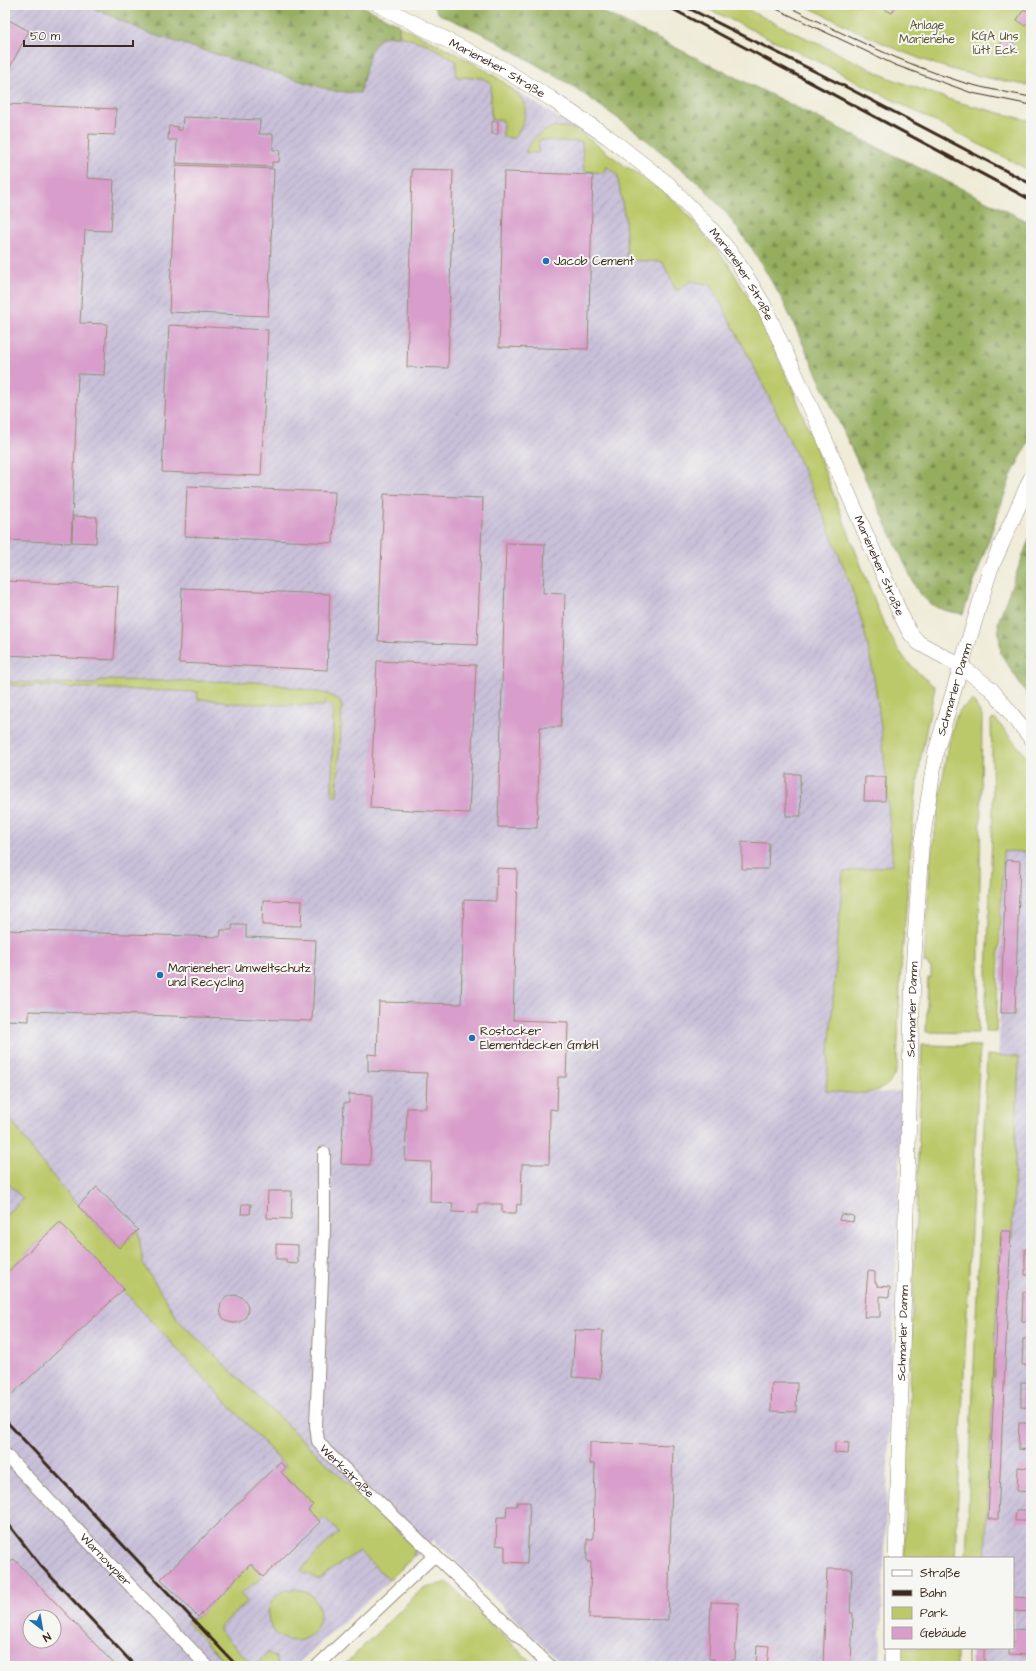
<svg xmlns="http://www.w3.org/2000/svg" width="1036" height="1671" font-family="'Architects Daughter',sans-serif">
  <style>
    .industrial { fill: url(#industrial-furrows); fill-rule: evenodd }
    .green { fill: #bcc96b; stroke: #7c7a44 }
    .forest { fill: url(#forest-firs); stroke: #686c3e }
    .building { fill: #d89dca; fill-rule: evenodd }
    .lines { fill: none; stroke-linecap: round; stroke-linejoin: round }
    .minor-casing { stroke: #958a7a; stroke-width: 14 }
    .tertiary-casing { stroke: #958a7a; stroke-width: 16 }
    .minor { stroke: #fff; stroke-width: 12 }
    .tertiary { stroke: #fff; stroke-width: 15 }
    .tram { stroke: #3b2a1e; stroke-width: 1 }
    .rail { stroke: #3b2a1e; stroke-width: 3 }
    .poi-dot { fill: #1f6fb2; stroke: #f6f6f2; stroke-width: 1.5 }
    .labels { text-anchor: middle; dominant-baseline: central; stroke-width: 4; stroke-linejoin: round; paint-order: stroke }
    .park-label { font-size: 12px; fill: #5b5231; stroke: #f6f6f2 }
    .street-label { font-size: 12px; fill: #3b2a1e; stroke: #f6f6f2 }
    .poi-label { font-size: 12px; fill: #3b2a1e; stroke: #f6f6f2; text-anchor: start }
  </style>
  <defs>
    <pattern id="industrial-furrows" width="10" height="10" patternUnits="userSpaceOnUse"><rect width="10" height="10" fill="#c8bfd8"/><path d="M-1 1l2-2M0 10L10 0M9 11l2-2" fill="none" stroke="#ada4b9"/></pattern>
    <pattern id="forest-firs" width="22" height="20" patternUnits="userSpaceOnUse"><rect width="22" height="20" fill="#95ad5f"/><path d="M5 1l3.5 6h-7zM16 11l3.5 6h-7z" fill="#7b8d4e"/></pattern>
  </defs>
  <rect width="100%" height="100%" fill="#f6f6f2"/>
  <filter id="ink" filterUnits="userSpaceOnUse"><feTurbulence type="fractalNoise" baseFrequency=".025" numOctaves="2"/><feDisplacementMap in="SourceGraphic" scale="8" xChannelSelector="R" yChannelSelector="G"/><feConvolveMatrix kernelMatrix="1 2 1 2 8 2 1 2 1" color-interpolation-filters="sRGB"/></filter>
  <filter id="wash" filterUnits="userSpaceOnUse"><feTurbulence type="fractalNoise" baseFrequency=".012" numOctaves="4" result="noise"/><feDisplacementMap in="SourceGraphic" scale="16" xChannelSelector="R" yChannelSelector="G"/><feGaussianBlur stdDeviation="0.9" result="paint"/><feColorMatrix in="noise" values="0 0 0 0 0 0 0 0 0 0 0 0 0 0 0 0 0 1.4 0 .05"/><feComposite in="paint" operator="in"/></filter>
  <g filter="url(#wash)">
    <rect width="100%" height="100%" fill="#efebd7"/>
    <path class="industrial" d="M 5,5 L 168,5 L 148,33 L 333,91 L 360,92 L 370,52 L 381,37 L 400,36 L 427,44 L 515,90 L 575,128 L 612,156 L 617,174 L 625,219 L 627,260 L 663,262 L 691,281 L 711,285 L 753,364 L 798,457 L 840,558 L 863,625 L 876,685 L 884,759 L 893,866 L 870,1093 L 903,1091 L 880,1666 L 564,1666 L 434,1540 L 295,1666 L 5,1666 ZM 30,1617 L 54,1617 L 54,1641 L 30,1641 Z
      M 1003,851 L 1031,852 L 1031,1666 L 971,1666 L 971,1648 L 1013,1648 L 1013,1558 L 974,1558 L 987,1246 L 999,1041 Z"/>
    <path class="green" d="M 700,5 L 738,5 L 889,78 L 957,102 L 1031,121 L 1031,171 L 829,67 Z
      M 804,5 L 1031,5 L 1031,86 C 1000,80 968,75 938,65 C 892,50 848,26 804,5 Z
      M 398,25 C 425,38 510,77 523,101 C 529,113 522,128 514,138 L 503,137 L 503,120 L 491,120 L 491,83 L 482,78 L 456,77 L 456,61 L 427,44 L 400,36 Z
      M 553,127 L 566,127 L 577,130 L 625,166 L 657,185 L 684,210 L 729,265 L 756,311 L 792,387 L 883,622 C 899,653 907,665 935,687 L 921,756 L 914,809 L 900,982 L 897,1068 C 887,1102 853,1092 826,1091 L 843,872 L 893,865 C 886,786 883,704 863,626 C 853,587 836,548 821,510 C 788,433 751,359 711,285 L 691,281 L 676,291 L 663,262 L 627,260 L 625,219 L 617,174 L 606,166 L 604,173 L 584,171 L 582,142 L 539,140 L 538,153 L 525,152 C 532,139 539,132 553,127 Z
      M 100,680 L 263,682 L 328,694 L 340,701 L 342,708 L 337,796 L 332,796 L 333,709 L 325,702 L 323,706 L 227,703 L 224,701 L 197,699 L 198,692 L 5,685 L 5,682 L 95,684 Z
      M 973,700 L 982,716 L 978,1033 L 926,1032 L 928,978 L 931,978 L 931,967 L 928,966 L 928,963 L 924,963 L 930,864 L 947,751 L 955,719 L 961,709 Z
      M 995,719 L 1031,762 L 1031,852 L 1003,851 L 996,1032 L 985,1032 L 993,805 L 991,720 Z
      M 922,1045 L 980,1046 L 955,1558 L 904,1558 Z
      M 987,1055 L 1019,1057 L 1012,1238 L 1000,1238 L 985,1558 L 966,1558 Z
      M 5,1111 L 38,1158 L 78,1206 L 119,1248 L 138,1230 L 143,1264 L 179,1321 L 415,1548 L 413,1557 L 389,1580 L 359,1551 L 318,1579 L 301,1571 L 315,1554 L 339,1532 L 324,1517 L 320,1522 L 308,1510 L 313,1505 L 281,1472 L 286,1467 L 60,1222 L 5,1274 L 5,1216 L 23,1199 L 5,1180 Z
      M 251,1564 L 263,1577 L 240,1594 L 247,1601 L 218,1629 L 254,1666 L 228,1666 L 186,1621 L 198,1617 Z
      M 447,1582 L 535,1666 L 343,1666 L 422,1589 Z
      M268 1615a26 26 0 1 1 52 0a26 26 0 1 1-52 0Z
      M 902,1648 L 956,1648 L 956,1666 L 901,1666 Z
      M 268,1653 L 276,1657 L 278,1666 L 255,1666 Z"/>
    <path class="forest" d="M 87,5 L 360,5 L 398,24 L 400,36 L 381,37 L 370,52 L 360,93 L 333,91 L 148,33 Z
      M 432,5 L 589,5 L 1031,223 L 1031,437 L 1011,476 L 963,614 C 939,610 931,608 916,588 L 783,301 L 753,250 L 727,214 L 704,188 L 637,132 L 571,85 L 488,36 L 439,14 Z
      M 1031,534 L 1031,700 L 1001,654 L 998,622 Z"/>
    <g id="blocks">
      <path class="building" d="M 886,5 L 896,5 L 892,13 L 884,9 Z
        M 1024,9 L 1031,13 L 1031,21 L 1029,25 L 1027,23 L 1025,26 L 1017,20 Z
        M 5,18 L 29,31 L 10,67 L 5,64 Z
        M 1006,36 L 1014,42 L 1006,55 L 997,50 Z
        M 5,104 L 116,109 L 115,135 L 89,134 L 87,178 L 114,180 L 111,231 L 85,230 L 80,323 L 107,324 L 104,375 L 78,374 L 71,543 L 5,540 Z
        M 183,117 L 260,120 L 259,134 L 273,134 L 273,150 L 280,150 L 279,162 L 272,162 L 272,167 L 176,163 L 177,140 L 168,140 L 169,126 L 178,127 L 178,130 L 182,130 Z
        M 498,121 L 498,134 L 492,134 L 492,122 Z
        M 176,165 L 274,169 L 268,316 L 169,312 Z
        M 412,169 L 453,170 L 448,368 L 407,367 Z
        M 504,172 L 593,175 L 588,349 L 499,347 Z
        M 169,325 L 268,330 L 261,476 L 162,472 Z
        M 187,486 L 335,492 L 333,543 L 185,536 Z
        M 384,494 L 483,498 L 477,645 L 378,641 Z
        M 73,516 L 97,517 L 96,543 L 72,542 Z
        M 506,543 L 545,544 L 543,593 L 565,594 L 561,727 L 540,727 L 537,828 L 498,827 Z
        M 5,581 L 118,586 L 114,660 L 5,655 Z
        M 182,588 L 330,594 L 327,670 L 179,663 Z
        M 377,661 L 476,665 L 469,813 L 370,808 Z
        M 786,774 L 800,774 L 801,816 L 786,816 Z
        M 865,777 L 886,777 L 885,801 L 864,801 Z
        M 742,842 L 769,843 L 768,869 L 742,869 Z
        M 1006,860 L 1020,861 L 1015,1013 L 1001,1013 Z
        M 497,868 L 517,869 L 513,1020 L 568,1022 L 566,1077 L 558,1077 L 557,1110 L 550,1109 L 549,1164 L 522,1164 L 521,1205 L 517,1204 L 516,1213 L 502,1213 L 502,1204 L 478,1204 L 478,1213 L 452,1212 L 453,1203 L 430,1202 L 431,1162 L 405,1161 L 407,1108 L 426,1108 L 427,1073 L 368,1071 L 368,1054 L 377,1055 L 379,1002 L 461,1004 L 464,900 L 496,901 Z
        M 263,900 L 302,901 L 301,926 L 262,925 Z
        M 232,925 L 246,925 L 246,937 L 316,940 L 312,1021 L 29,1011 L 29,1021 L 5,1020 L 5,930 L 220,937 L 221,930 L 232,930 Z
        M 349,1094 L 372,1095 L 370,1165 L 341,1164 L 344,1103 L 349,1103 Z
        M 97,1187 L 138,1230 L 119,1248 L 78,1206 Z
        M 268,1191 L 292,1191 L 291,1219 L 267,1218 Z
        M 242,1204 L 251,1204 L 250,1214 L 241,1214 Z
        M 841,1214 L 854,1216 L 853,1222 L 839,1220 Z
        M 60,1222 L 124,1289 L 9,1397 L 5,1392 L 5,1274 Z
        M 1001,1231 L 1011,1231 L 998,1519 L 988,1519 Z
        M 276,1244 L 298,1245 L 298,1264 L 286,1263 L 286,1259 L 276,1259 Z
        M 1025,1249 L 1031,1249 L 1031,1275 L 1025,1275 Z
        M 868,1271 L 875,1272 L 875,1283 L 877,1283 L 877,1286 L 890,1287 L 889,1297 L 880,1296 L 880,1317 L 864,1317 Z
        M 1023,1292 L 1031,1292 L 1031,1322 L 1022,1321 Z
        M220 1309a14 14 0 1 1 28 0a14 14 0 1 1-28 0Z
        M 575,1330 L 603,1331 L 600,1379 L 572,1377 Z
        M 1023,1339 L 1031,1339 L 1031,1365 L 1022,1365 Z
        M 1021,1382 L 1031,1382 L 1031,1408 L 1021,1407 Z
        M 772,1383 L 797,1383 L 796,1412 L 771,1411 Z
        M 1019,1423 L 1031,1423 L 1031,1450 L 1018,1449 Z
        M 590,1442 L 673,1445 L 668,1620 L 589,1618 L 591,1562 L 587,1562 L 587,1539 L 593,1539 L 595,1464 L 590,1464 Z
        M 835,1442 L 849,1443 L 848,1454 L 835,1453 Z
        M 280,1462 L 286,1468 L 281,1472 L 313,1505 L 308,1510 L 320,1522 L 263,1577 L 251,1564 L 198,1617 L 161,1579 Z
        M 1018,1467 L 1031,1468 L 1031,1492 L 1017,1491 Z
        M 517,1502 L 530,1502 L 527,1563 L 505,1562 L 505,1546 L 496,1545 L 497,1517 L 506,1517 L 507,1506 L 517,1506 Z
        M 1016,1510 L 1031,1510 L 1031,1521 L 1015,1521 Z
        M 14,1559 L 116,1666 L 5,1666 L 5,1567 ZM 30,1617 L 54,1617 L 54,1641 L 30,1641 Z
        M 827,1569 L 852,1569 L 850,1613 L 853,1613 L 851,1665 L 823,1664 Z
        M 1013,1597 L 1031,1598 L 1031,1612 L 1013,1611 Z
        M 711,1602 L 738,1603 L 735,1660 L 730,1660 L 730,1666 L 714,1666 L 714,1659 L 709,1659 Z
        M 1013,1629 L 1031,1630 L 1031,1655 L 1009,1654 L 1009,1648 L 1013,1648 Z
        M 757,1645 L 769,1646 L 767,1666 L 756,1666 Z
        M 972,1648 L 984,1648 L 984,1666 L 972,1666 Z"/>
    </g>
  </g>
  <g filter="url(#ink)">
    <use href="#blocks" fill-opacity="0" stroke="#958a7a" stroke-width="1"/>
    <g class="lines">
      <g class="minor-casing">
        <g id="minor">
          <path id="s1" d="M 324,1153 L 324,1229 L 316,1426 L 318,1441 L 326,1451 L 550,1666"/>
          <path id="s2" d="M 5,1454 L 207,1666"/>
          <path d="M 317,1666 L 435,1555"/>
        </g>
      </g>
      <g class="tertiary-casing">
        <g id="tertiary">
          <path id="s3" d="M 379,5 L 501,68 L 550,98 L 608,137 L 668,184 L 713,231 L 735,258 L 763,304 L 815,417 L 900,613 L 910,633 L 919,643 L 961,666 L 991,689 L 1031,738"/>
          <path id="s4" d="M 896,1558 L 913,972 L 921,847 L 936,751 L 961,666 L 990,570 L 1031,478"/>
          <path d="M 892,1666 L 892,1648"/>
        </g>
      </g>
      <use href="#minor" class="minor"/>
      <use href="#tertiary" class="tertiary"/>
      <path class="tram" d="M 768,5 L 895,65 L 972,93 L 1031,105
        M 785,5 C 843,34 903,64 965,83 C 987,89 1009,93 1031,97"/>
      <path class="rail" d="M 665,5 L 1031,200
        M 682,5 L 852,90 L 1031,184
        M 5,1420 L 237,1666
        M 5,1520 L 40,1565 L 135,1666"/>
    </g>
  </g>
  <g class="poi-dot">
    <circle cx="546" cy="261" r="4"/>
    <circle cx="160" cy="975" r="4"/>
    <circle cx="472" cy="1038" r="4"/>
  </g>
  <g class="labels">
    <g class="park-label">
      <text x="927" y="25">Anlage<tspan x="927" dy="14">Marienehe</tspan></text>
      <text x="995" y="36">KGA Uns<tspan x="995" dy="14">lütt Eck</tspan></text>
    </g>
    <g class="street-label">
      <text stroke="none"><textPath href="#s3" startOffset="134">Marieneher Straße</textPath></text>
      <text stroke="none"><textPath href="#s3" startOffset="458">Marieneher Straße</textPath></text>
      <text stroke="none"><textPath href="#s3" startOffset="781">Marieneher Straße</textPath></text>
      <text stroke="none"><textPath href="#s4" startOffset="873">Schmarler Damm</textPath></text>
      <text stroke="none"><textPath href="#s4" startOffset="549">Schmarler Damm</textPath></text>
      <text stroke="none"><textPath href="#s4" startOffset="225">Schmarler Damm</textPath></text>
      <text stroke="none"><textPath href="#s1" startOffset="330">Werkstraße</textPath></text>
      <text stroke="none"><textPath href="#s2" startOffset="146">Warnowpier</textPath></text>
    </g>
    <g class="poi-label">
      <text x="554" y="261">Jacob Cement</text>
      <text x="168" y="968">Marieneher Umweltschutz<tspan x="168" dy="14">und Recycling</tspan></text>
      <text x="480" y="1031">Rostocker<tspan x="480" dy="14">Elementdecken GmbH</tspan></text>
    </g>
  </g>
  <rect width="1036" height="1671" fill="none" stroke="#f6f6f2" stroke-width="20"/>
  <rect x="884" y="1557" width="130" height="92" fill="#f6f6f2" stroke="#aba49d"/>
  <rect x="892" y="1570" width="20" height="6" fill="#ffffff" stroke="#aba49d"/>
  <text x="920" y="1577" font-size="12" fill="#3b2a1e">Straße</text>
  <rect x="892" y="1590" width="20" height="6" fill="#3b2a1e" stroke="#aba49d"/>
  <text x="920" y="1597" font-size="12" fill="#3b2a1e">Bahn</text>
  <rect x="892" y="1607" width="20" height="12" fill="#bcc96b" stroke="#aba49d"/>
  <text x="920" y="1617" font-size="12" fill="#3b2a1e">Park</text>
  <rect x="892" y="1627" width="20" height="12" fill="#d89dca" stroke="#aba49d"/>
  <text x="920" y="1637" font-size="12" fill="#3b2a1e">Gebäude</text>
  <g transform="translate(42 1629) rotate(149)"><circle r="19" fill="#f6f6f2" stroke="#aba49d"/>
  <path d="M0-3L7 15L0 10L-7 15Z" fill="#1f6fb2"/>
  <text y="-6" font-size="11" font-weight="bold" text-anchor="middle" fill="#3b2a1e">N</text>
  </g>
  <path d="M24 40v6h109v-6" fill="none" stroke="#3b2a1e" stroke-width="2"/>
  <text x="30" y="40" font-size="12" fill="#3b2a1e" stroke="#f6f6f2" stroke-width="3" paint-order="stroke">50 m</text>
</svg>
